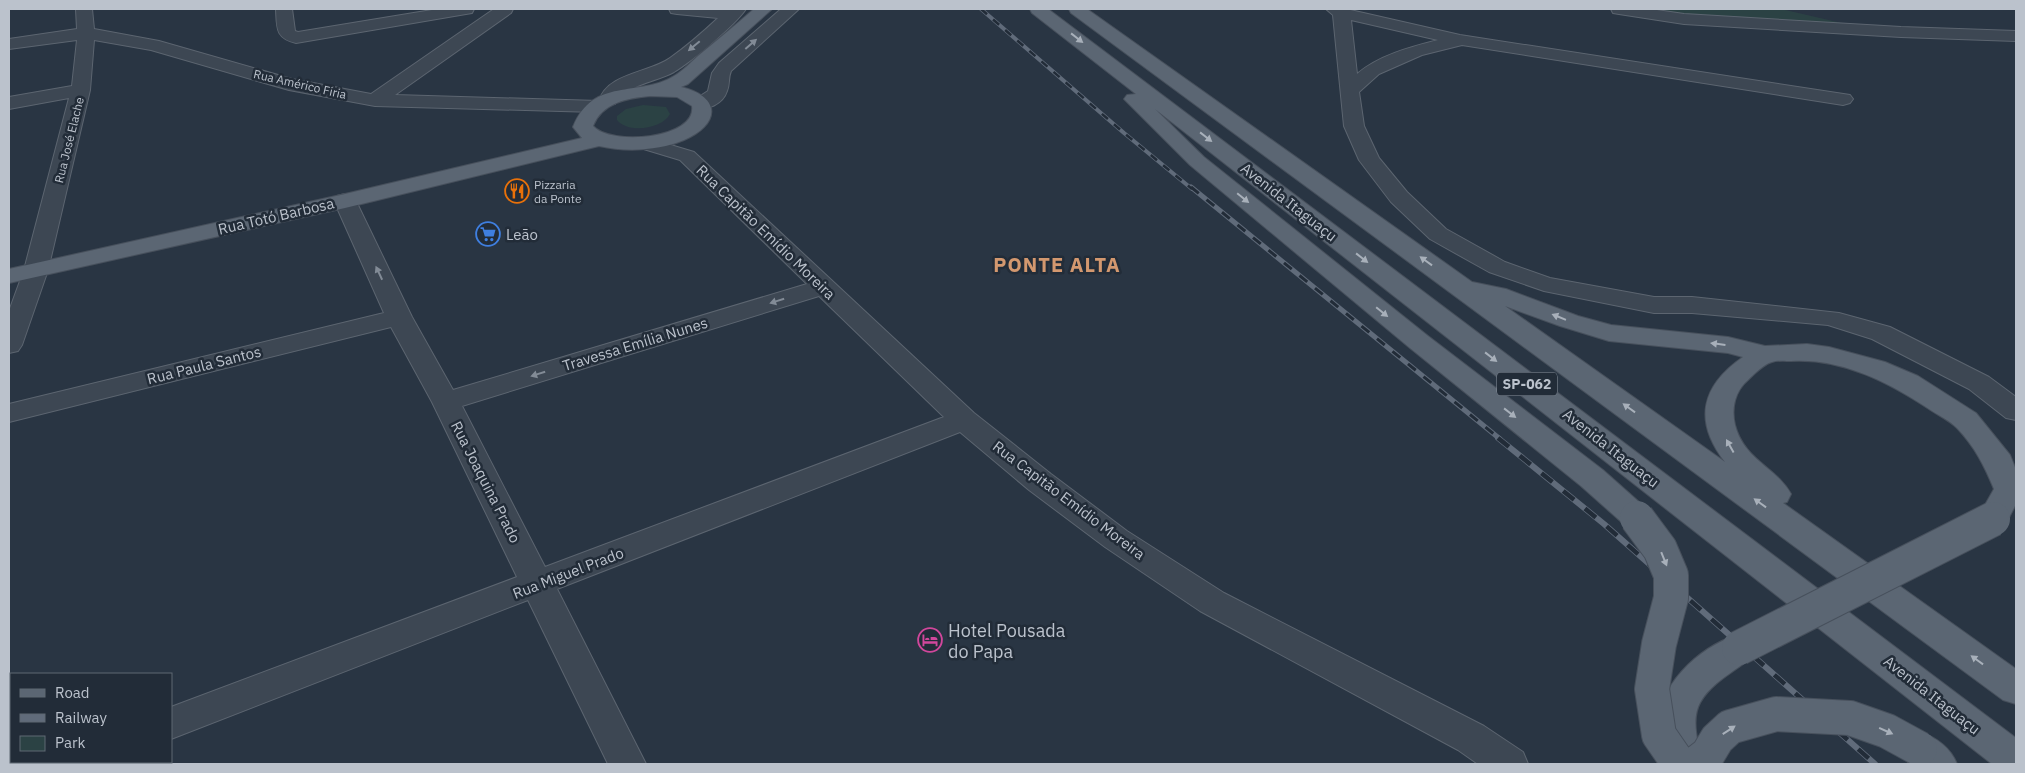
<svg xmlns="http://www.w3.org/2000/svg" width="2025" height="773" font-family="'IBM Plex Sans',sans-serif">
  <style>
    .green { fill: #2b4244 }
    .lines { fill: none; stroke-linecap: round; stroke-linejoin: round }
    .minor-casing { stroke: #5c6570; stroke-width: 2 }
    .major-casing { stroke: #47505c; stroke-width: 2 }
    .minor { fill: #3d4753; fill-rule: evenodd }
    .major { fill: #5b6673; fill-rule: evenodd }
    .rail-far2-casing { stroke: #606b7a; stroke-width: 4 }
    .rail-far1-casing { stroke: #606b7a; stroke-width: 5 }
    .rail-casing { stroke: #606b7a; stroke-width: 6 }
    .rail-far2 { stroke: #222c38; stroke-width: 2.5; stroke-dasharray: 8; stroke-linecap: butt }
    .rail-far1 { stroke: #222c38; stroke-width: 3; stroke-dasharray: 10; stroke-linecap: butt }
    .rail { stroke: #222c38; stroke-width: 4.5; stroke-dasharray: 14; stroke-linecap: butt }
    .major-bridge-casing { stroke: #47505c; stroke-width: 36; stroke-linecap: butt }
    .major-bridge { stroke: #5b6673; stroke-width: 34 }
    .oneway { fill: #a8b0ba }
    .oneway2 { fill: #828b96 }
    .labels { text-anchor: middle; dominant-baseline: central; stroke-width: 5; stroke-linejoin: round; paint-order: stroke }
    .far-street-label { font-size: 12px; fill: #bbc2cc; stroke: #222c38 }
    .far-poi-label { font-size: 12px; fill: #bbc2cc; stroke: #222c38; text-anchor: start }
    .shield { fill: #222c38; stroke: #8d95a0; stroke-width: 1 }
    .shield-label { font-size: 14px; font-weight: bold; fill: #bbc2cc }
    .street-label { font-size: 15px; fill: #bbc2cc; stroke: #222c38 }
    .poi-label { font-size: 15px; fill: #bbc2cc; stroke: #222c38; text-anchor: start }
    .near-poi-label { font-size: 18px; fill: #bbc2cc; stroke: #222c38; text-anchor: start }
    .district-label { font-size: 20px; font-weight: bold; letter-spacing: 1px; fill: #d3986f; stroke: #222c38 }
  </style>
  <rect width="100%" height="100%" fill="#293543"/>
  <path class="green" d="M 1607,9 L 1781,9 L 1885,33 L 1641,16 Z
    M 643,105 L 666,107 L 670,114 C 662,129 628,134 617,120 L 617,116 L 626,109 Z"/>
  <g class="lines">
    <g class="minor-casing">
      <path id="minor" d="M 76,9 L 92,9 L 94,29 L 159,41 L 292,79 L 371,94 L 494,9 L 513,9 L 511,13 L 395,95 L 599,101 C 607,73 649,73 670,58 C 687,46 703,32 718,18 L 677,14 L 671,13 L 669,9 L 746,9 C 735,25 691,62 674,72 C 653,83 630,83 615,104 L 605,105 L 603,110 L 596,112 L 375,106 L 289,90 L 151,50 L 94,40 L 90,90 L 48,270 L 22,345 L 18,351 L 9,353 L 9,311 L 24,270 L 69,98 L 9,109 L 9,97 L 72,86 L 77,40 L 9,49 L 9,39 L 77,29 Z
        M 276,9 L 292,9 L 295,31 L 298,32 L 438,9 L 474,9 L 472,13 L 466,14 L 296,43 C 275,38 277,28 276,9 Z
        M 781,9 L 799,9 L 731,71 C 728,78 730,84 727,91 C 723,104 707,111 694,108 L 691,104 L 694,100 L 708,91 L 712,73 L 719,63 Z
        M 1326,9 L 1346,9 L 1460,35 L 1850,95 L 1853,99 L 1850,103 L 1843,105 L 1462,45 L 1422,55 L 1379,74 L 1359,92 L 1364,126 L 1379,158 L 1407,192 L 1446,229 L 1505,262 L 1550,278 L 1654,297 L 1692,297 L 1839,313 L 1890,327 L 1989,377 L 2016,397 L 2016,420 L 2006,418 L 1969,389 L 1872,339 L 1828,325 L 1692,313 L 1654,313 L 1544,291 L 1489,272 L 1430,239 L 1391,202 L 1359,160 L 1344,126 L 1333,15 ZM 1351,20 L 1438,40 C 1411,47 1379,55 1357,74 Z
        M 1611,9 L 1650,9 L 1684,14 L 1901,27 L 2016,31 L 2016,41 L 1901,37 L 1684,24 L 1619,14 L 1613,13 Z
        M 644,137 L 694,152 L 974,413 L 1051,474 L 1127,531 L 1224,593 L 1484,726 L 1523,752 L 1528,764 L 1478,764 L 1458,750 L 1200,611 L 1105,547 L 1029,490 L 960,432 L 557,589 L 646,764 L 608,764 L 528,600 L 171,739 L 171,707 L 517,577 L 432,402 L 391,327 L 9,422 L 9,404 L 384,313 L 334,201 L 337,196 L 345,194 L 353,196 L 356,201 L 412,317 L 453,390 L 807,284 L 680,160 L 637,147 L 634,143 L 637,139 ZM 819,296 L 944,417 L 545,567 L 462,406 Z
        M 45,762 L 89,762 L 88,764 L 44,764 Z"/>
    </g>
    <g class="major-casing">
      <path id="major" d="M 754,9 L 772,9 L 688,84 L 681,87 C 723,97 719,125 684,140 C 659,151 625,152 599,146 L 345,208 L 9,283 L 9,269 L 345,194 L 582,138 L 573,127 C 594,76 638,98 674,76 C 683,71 691,62 698,56 C 717,40 736,25 754,9 ZM 650,96 L 677,97 L 692,106 C 697,139 610,146 593,126 C 602,103 627,98 650,96 Z
        M 1030,9 L 1048,9 L 2016,738 L 2016,764 L 1992,764 L 1155,109 L 1204,157 L 1428,336 L 1603,470 L 1648,510 L 1653,518 L 1648,526 L 1637,529 L 1626,526 L 1581,486 L 1410,348 L 1190,165 L 1124,99 L 1127,95 L 1136,94 L 1032,13 Z
        M 1069,9 L 1087,9 L 1472,282 L 1506,289 L 1578,316 L 1611,325 L 1728,337 L 1765,346 L 1807,344 L 1829,347 L 1885,362 L 1918,376 L 1976,413 L 2010,455 L 2016,470 L 2016,504 L 2004,527 L 1993,530 L 1982,527 L 1977,519 L 1994,489 C 1984,465 1975,447 1957,428 C 1950,421 1940,416 1932,411 C 1890,383 1843,358 1791,361 C 1786,361 1778,360 1772,362 C 1764,364 1754,374 1748,380 C 1735,391 1731,408 1735,425 C 1744,460 1776,467 1791,494 L 1787,502 L 1783,503 L 2016,669 L 2016,704 L 2003,700 L 1071,13 ZM 1505,306 L 1560,326 L 1609,341 L 1728,353 L 1743,357 C 1701,386 1693,421 1725,462 Z
        M 1739,634 L 1751,638 L 1757,648 C 1750,661 1741,665 1729,674 C 1687,703 1693,720 1702,764 L 1664,764 C 1662,755 1658,744 1657,734 C 1656,686 1697,648 1739,634 Z
        M 1920,732 C 1937,738 1950,747 1957,764 L 1910,764 L 1907,761 L 1901,749 L 1907,737 Z"/>
    </g>
    <use href="#minor" class="minor"/>
    <use href="#major" class="major"/>
    <g class="rail-far2-casing">
      <path id="rail-far2" d="M 981,9 L 1124,133 L 1192,189"/>
    </g>
    <g class="rail-far1-casing">
      <path id="rail-far1" d="M 1191,187 L 1500,439"/>
    </g>
    <g class="rail-casing">
      <path id="rail" d="M 1498,438 L 1604,524 L 1875,764"/>
    </g>
    <use href="#rail-far2" class="rail-far2"/>
    <use href="#rail-far1" class="rail-far1"/>
    <use href="#rail" class="rail"/>
    <g class="major-bridge-casing">
      <path id="major-bridge" d="M 1637,518 L 1660,549 L 1671,575 L 1671,598 L 1659,644 L 1652,689 L 1659,735 L 1679,764
        M 1739,648 L 1993,519
        M 1695,764 L 1708,754 L 1717,739 L 1730,727 L 1776,714 L 1850,718 L 1887,731 L 1920,749"/>
    </g>
    <use href="#major-bridge" class="major-bridge"/>
  </g>
  <defs><path id="oneway-solid" d="M-6-.8H1V-3.2L6.5 0L1 3.2V.8H-6Z" transform="scale(1.25)"/></defs>
  <g class="oneway">
    <use href="#oneway-solid" transform="translate(1077 38) rotate(38)"/>
    <use href="#oneway-solid" transform="translate(1206 137) rotate(38)"/>
    <use href="#oneway-solid" transform="translate(1243 198) rotate(39)"/>
    <use href="#oneway-solid" transform="translate(1362 258) rotate(38)"/>
    <use href="#oneway-solid" transform="translate(1426 261) rotate(-144)"/>
    <use href="#oneway-solid" transform="translate(1382 312) rotate(39)"/>
    <use href="#oneway-solid" transform="translate(1559 317) rotate(-158)"/>
    <use href="#oneway-solid" transform="translate(1718 344) rotate(-173)"/>
    <use href="#oneway-solid" transform="translate(1491 357) rotate(38)"/>
    <use href="#oneway-solid" transform="translate(1629 408) rotate(-144)"/>
    <use href="#oneway-solid" transform="translate(1510 413) rotate(38)"/>
    <use href="#oneway-solid" transform="translate(1730 446) rotate(-119)"/>
    <use href="#oneway-solid" transform="translate(1760 503) rotate(-144)"/>
    <use href="#oneway-solid" transform="translate(1664 559) rotate(68)"/>
    <use href="#oneway-solid" transform="translate(1977 660) rotate(-144)"/>
    <use href="#oneway-solid" transform="translate(1729 730) rotate(-33)"/>
    <use href="#oneway-solid" transform="translate(1886 731) rotate(24)"/>
  </g>
  <g class="oneway2">
    <use href="#oneway-solid" transform="translate(751 44) rotate(-41)"/>
    <use href="#oneway-solid" transform="translate(694 46) rotate(140)"/>
    <use href="#oneway-solid" transform="translate(379 273) rotate(-115)"/>
    <use href="#oneway-solid" transform="translate(777 301) rotate(163)"/>
    <use href="#oneway-solid" transform="translate(538 374) rotate(163)"/>
  </g>
  <defs>
    <g id="restaurant-ring" transform="scale(1.25)"><circle r="9.5" fill="#222c38" stroke="#e8710a" stroke-width="1.5"/><path d="M-5-6h1v4h1v-4h1v4h1v-4h1v5L-1.5 .5V6h-2V.5L-5-1ZM5-6V6H3V1.5H1.5Q1.5-4 5-6Z" fill="#e8710a"/></g>
    <g id="supermarket-ring" transform="scale(1.25)"><circle r="9.5" fill="#222c38" stroke="#3f7fe0" stroke-width="1.5"/><path d="M-6-5.5h2.5l.6 2H6L4.5 2H-2.5L-4.4-4H-6ZM-1.5 3.2a1.3 1.3 0 1 0 .1 0ZM3 3.2a1.3 1.3 0 1 0 .1 0Z" fill="#3f7fe0"/></g>
    <g id="hotel-ring" transform="scale(1.25)"><circle r="9.5" fill="#222c38" stroke="#d1479c" stroke-width="1.5"/><path d="M-6-4.5h1.5V1H6V5H4.5V3h-9V5H-6ZM-4 0a1.8 1.8 0 1 1 3.6 0ZM.5 0V-2.5h3Q6-2.5 6 0Z" fill="#d1479c"/></g>
  </defs>
  <g fill-rule="evenodd">
    <use href="#restaurant-ring" x="517" y="191"/>
    <use href="#supermarket-ring" x="488" y="234"/>
    <use href="#hotel-ring" x="930" y="640"/>
  </g>
  <g class="labels">
    <g class="far-street-label">
      <text transform="translate(300 84) rotate(13)">Rua Américo Firia</text>
      <text transform="translate(69 140) rotate(-76)">Rua José Elache</text>
    </g>
    <g class="far-poi-label">
      <text x="534" y="184">Pizzaria<tspan x="534" dy="14">da Ponte</tspan></text>
    </g>
    <rect class="shield" x="1497" y="372.5" width="60" height="23" rx="4"/>
    <g class="shield-label">
      <text x="1527" y="384">SP-062</text>
    </g>
    <g class="street-label">
      <text transform="translate(1289 202) rotate(38)">Avenida Itaguaçu</text>
      <text transform="translate(276 216) rotate(-13)">Rua Totó Barbosa</text>
      <text transform="translate(766 232) rotate(44)">Rua Capitão Emídio Moreira</text>
      <text transform="translate(635 344) rotate(-17)">Travessa Emília Nunes</text>
      <text transform="translate(204 365) rotate(-14)">Rua Paula Santos</text>
      <text transform="translate(1611 448) rotate(38)">Avenida Itaguaçu</text>
      <text transform="translate(486 482) rotate(63)">Rua Joaquina Prado</text>
      <text transform="translate(1069 500) rotate(37)">Rua Capitão Emídio Moreira</text>
      <text transform="translate(568 573) rotate(-21)">Rua Miguel Prado</text>
      <text transform="translate(1932 695) rotate(38)">Avenida Itaguaçu</text>
    </g>
    <g class="poi-label">
      <text x="506" y="234">Leão</text>
    </g>
    <g class="near-poi-label">
      <text x="948" y="630">Hotel Pousada<tspan x="948" dy="21">do Papa</tspan></text>
    </g>
    <g class="district-label">
      <text x="1057" y="264">PONTE ALTA</text>
    </g>
  </g>
  <rect width="2025" height="773" fill="none" stroke="#bbc2cc" stroke-width="20"/>
  <rect x="10" y="673" width="162" height="90" fill="#222c38" stroke="#5f6873"/>
  <rect x="20" y="689" width="25" height="8" fill="#5b6673" stroke="#5f6873"/>
  <text x="55" y="698" font-size="15" fill="#bbc2cc">Road</text>
  <rect x="20" y="714" width="25" height="8" fill="#606b7a" stroke="#5f6873"/>
  <text x="55" y="723" font-size="15" fill="#bbc2cc">Railway</text>
  <rect x="20" y="736" width="25" height="15" fill="#2b4244" stroke="#5f6873"/>
  <text x="55" y="748" font-size="15" fill="#bbc2cc">Park</text>
</svg>
